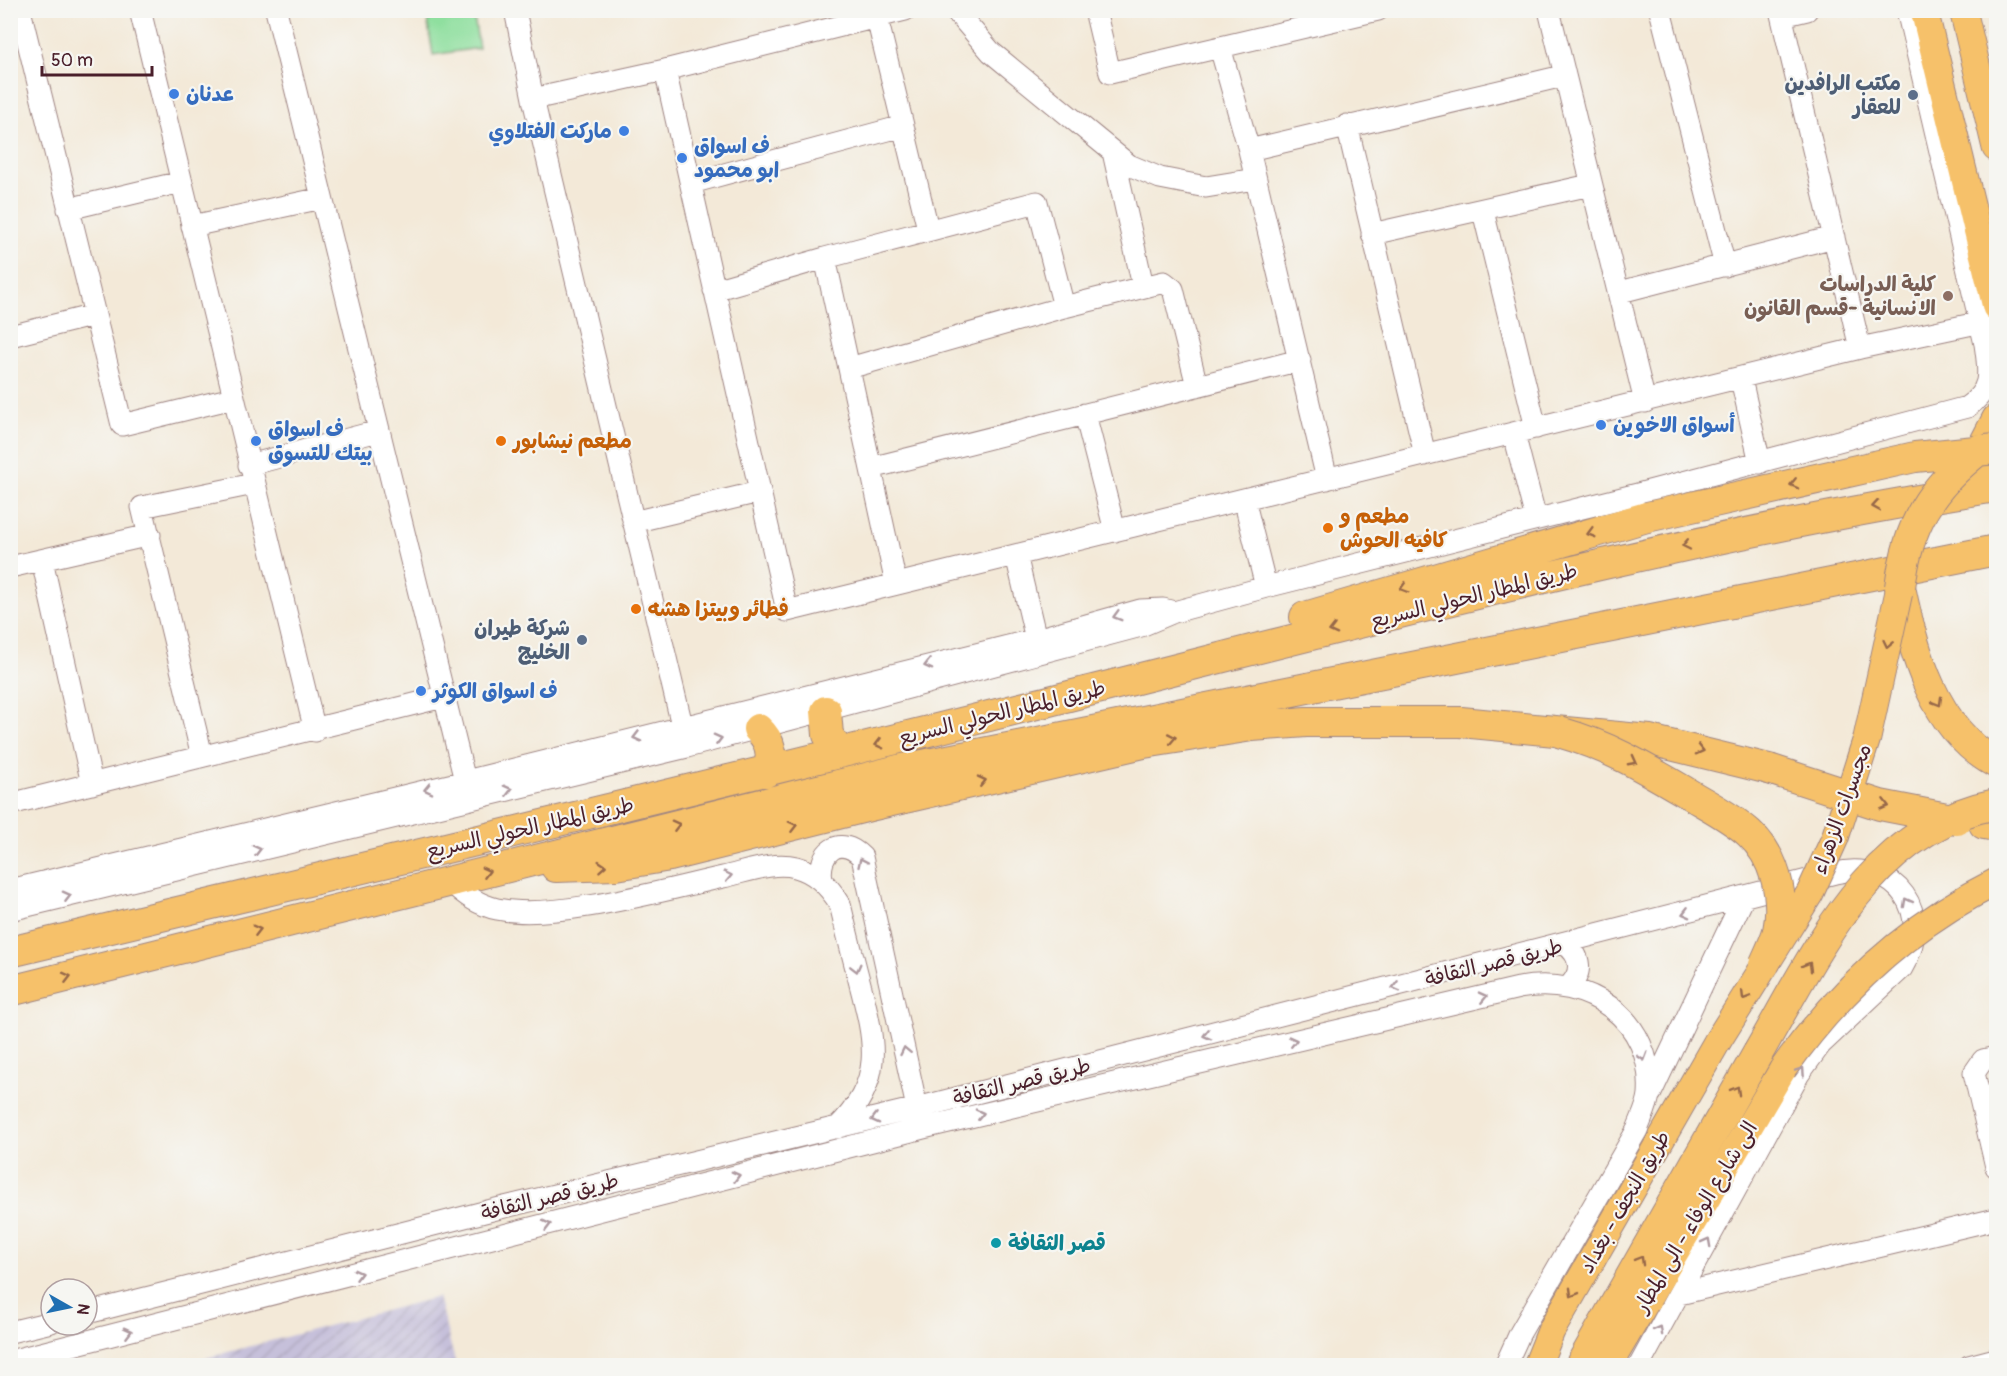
<svg xmlns="http://www.w3.org/2000/svg" width="2007" height="1376" font-family="Pangolin,'Playpen Sans Arabic',sans-serif">
  <style>
    .industrial { fill: url(#industrial-furrows) }
    .park { fill: #8fdf9f; stroke: #6c7f65; stroke-width: 1.5 }
    .lines { fill: none; stroke-linecap: round; stroke-linejoin: round }
    .minor-casing { stroke: #9e8482; stroke-width: 23 }
    .major-casing { stroke: #9e8482; stroke-width: 29 }
    .highway-casing { stroke: #9e8482; stroke-width: 32 }
    .minor { stroke: #fff; stroke-width: 21 }
    .major { stroke: #f6c16b; stroke-width: 27 }
    .highway { stroke: #f6c16b; stroke-width: 30 }
    .major-bridge-casing { stroke: #9e8482; stroke-width: 29; stroke-linecap: butt }
    .highway-bridge-casing { stroke: #9e8482; stroke-width: 32; stroke-linecap: butt }
    .major-bridge { stroke: #f6c16b; stroke-width: 27 }
    .highway-bridge { stroke: #f6c16b; stroke-width: 30 }
    .oneway { stroke: #976848 }
    .oneway2 { stroke: #ae9aa0 }
    .shop-dot { fill: #3f7fe0; stroke: #f6f6f2; stroke-width: 2 }
    .service-dot { fill: #5c6f8a; stroke: #f6f6f2; stroke-width: 2 }
    .education-dot { fill: #8d6e63; stroke: #f6f6f2; stroke-width: 2 }
    .food-dot { fill: #e8710a; stroke: #f6f6f2; stroke-width: 2 }
    .culture-dot { fill: #0f9aa8; stroke: #f6f6f2; stroke-width: 2 }
    .labels { text-anchor: middle; dominant-baseline: central; stroke-width: 4.5; stroke-linejoin: round; paint-order: stroke }
    .service-label { font-size: 21px; font-weight: bold; fill: #4e5e75; stroke: #f6f6f2; text-anchor: end }
    .shop-label { font-size: 21px; font-weight: bold; fill: #366cbe; stroke: #f6f6f2; text-anchor: start }
    .education-label { font-size: 21px; font-weight: bold; fill: #785e54; stroke: #f6f6f2; text-anchor: end }
    .food-label { font-size: 21px; font-weight: bold; fill: #c56008; stroke: #f6f6f2; text-anchor: start }
    .street-label { font-size: 21px; fill: #4a1f2b; stroke: #f6f6f2 }
    .culture-label { font-size: 21px; font-weight: bold; fill: #0d838f; stroke: #f6f6f2; text-anchor: start }
  </style>
  <defs>
    <pattern id="industrial-furrows" width="10" height="10" patternUnits="userSpaceOnUse" patternTransform="scale(1.5)"><rect width="10" height="10" fill="#c6c0da"/><path d="M-1 1l2-2M0 10L10 0M9 11l2-2" fill="none" stroke="#aca5bb"/></pattern>
  </defs>
  <rect width="100%" height="100%" fill="#f6f6f2"/>
  <filter id="ink" filterUnits="userSpaceOnUse"><feTurbulence type="fractalNoise" baseFrequency=".0167" numOctaves="2"/><feDisplacementMap in="SourceGraphic" scale="12" xChannelSelector="R" yChannelSelector="G"/><feConvolveMatrix kernelMatrix="1 2 1 2 8 2 1 2 1" color-interpolation-filters="sRGB"/></filter>
  <filter id="wash" filterUnits="userSpaceOnUse"><feTurbulence type="fractalNoise" baseFrequency=".008" numOctaves="4" result="noise"/><feDisplacementMap in="SourceGraphic" scale="24" xChannelSelector="R" yChannelSelector="G"/><feGaussianBlur stdDeviation="1.35" result="paint"/><feColorMatrix in="noise" values="0 0 0 0 0 0 0 0 0 0 0 0 0 0 0 0 0 1.4 0 .05"/><feComposite in="paint" operator="in"/></filter>
  <g filter="url(#wash)">
    <rect width="100%" height="100%" fill="#f3e9d8"/>
    <path class="industrial" d="M 438,1297 L 456,1365 L 179,1365 Z"/>
    <path class="park" d="M 426,11 L 473,11 L 479,48 L 433,55 Z"/>
  </g>
  <g filter="url(#ink)">
    <g class="lines">
      <g class="minor-casing">
        <path id="minor" d="M 20,10 L 122,425 L 233,398
          M 140,10 L 315,731
          M 276,10 L 468,793
          M 515,10 L 533,99 L 685,738
          M 955,10 L 991,52 L 1129,165 L 1160,178 L 1206,187 L 1255,179
          M 1095,10 L 1110,73 L 1378,10
          M 1549,10 L 1645,402
          M 1660,10 L 1725,266
          M 1780,10 L 1860,348
          M 1782,16 L 1807,10
          M 877,18 L 928,229
          M 1220,47 L 1249,150 L 1327,479
          M 665,70 L 787,611 L 1860,348 L 1982,322
          M 533,99 L 665,70 L 905,10
          M 1347,125 L 1425,455
          M 1249,150 L 1563,76
          M 1113,152 L 1143,286
          M 691,183 L 903,126
          M 68,209 L 181,182
          M 1483,211 L 1536,428
          M 192,226 L 322,198
          M 1372,234 L 1590,185
          M 825,258 L 1037,202 L 1064,307
          M 714,290 L 825,258 L 896,584
          M 1620,292 L 1834,237
          M 10,336 L 95,315
          M 849,368 L 1064,307 L 1164,282 L 1173,289 L 1197,386
          M 1741,379 L 1760,463
          M 1085,414 L 1115,531
          M 1514,434 L 1536,519
          M 249,465 L 378,431
          M 871,468 L 1300,360
          M 1244,499 L 1266,587
          M 633,522 L 759,492
          M 1016,555 L 1036,639
          M 42,560 L 92,784
          M 10,567 L 150,535
          M 202,756 L 142,507 L 254,484
          M 10,804 L 443,697
          M 822,880 C 817,852 840,834 862,857 L 917,1108
          M 450,881 C 463,894 478,905 497,909 C 555,921 664,890 723,877 C 746,872 773,861 796,867 C 816,872 829,886 840,904 C 846,930 853,957 860,984 C 875,1042 885,1081 837,1128
          M 10,890 L 466,781 L 1036,639 L 1140,610 L 1163,609 L 1174,612
          M 10,910 L 687,747 L 1141,626 L 1174,612 L 1266,587 L 1638,494 L 1967,407 C 1993,389 1989,373 1985,344 L 1907,10
          M 1565,944 C 1582,956 1583,974 1568,987
          M 1996,1057 L 1983,1060 L 1974,1073 L 1996,1167
          M 1651,1093 L 1743,899
          M 1679,1294 L 1996,1219
          M 87,1313 L 492,1210 L 917,1108 L 1835,873 C 1897,859 1935,914 1902,968 L 1821,1044 L 1799,1074 L 1639,1366
          M 10,1332 L 51,1322
          M 10,1361 L 923,1128 L 1519,988 C 1588,975 1654,1019 1649,1094 C 1648,1106 1641,1119 1637,1130 L 1520,1333 L 1505,1366
          M 1969,1366 L 1996,1359"/>
      </g>
      <g class="major-casing">
        <path id="major" d="M 1924,10 L 1996,307
          M 1963,10 L 1996,148
          M 1980,449 L 1996,418
          M 1968,491 L 1996,447
          M 1537,1366 L 1551,1331 L 1717,1042
          M 1608,1366 L 1783,1069"/>
      </g>
      <g class="highway-casing">
        <path id="highway" d="M 1900,587 C 1913,651 1934,730 1996,763
          M 1305,617 L 1647,517
          M 826,711 L 828,735 L 840,753
          M 758,729 C 771,741 775,756 766,772
          M 1984,824 L 1996,826
          M 556,867 L 616,865 L 670,856 L 870,806 L 1144,743 L 1252,726 L 1306,722 L 1461,722 L 1650,740 L 1769,769
          M 10,952 C 353,870 695,790 1037,704 C 1355,625 1672,538 1996,487
          M 10,991 L 898,770 L 1996,550
          M 1580,1366 L 1758,1053"/>
      </g>
      <use href="#minor" class="minor"/>
      <use href="#major" class="major"/>
      <use href="#highway" class="highway"/>
      <g class="major-bridge-casing">
        <path id="major-bridge" d="M 1717,1042 L 1810,893 L 1835,838 L 1867,738 L 1900,587
          M 1783,1069 C 1839,990 1909,925 1996,882"/>
      </g>
      <g class="highway-bridge-casing">
        <path id="highway-bridge" d="M 1647,517 L 1915,457 L 1996,449
          M 1900,587 C 1908,524 1930,488 1980,449
          M 1559,732 C 1608,746 1640,765 1684,791 C 1705,804 1730,816 1749,833 C 1775,856 1785,897 1778,931 C 1775,942 1769,954 1764,965
          M 1769,769 L 1880,805 L 1957,820
          M 1758,1053 C 1816,953 1870,828 1996,804"/>
      </g>
      <use href="#major-bridge" class="major-bridge"/>
      <use href="#highway-bridge" class="highway-bridge"/>
    </g>
    <defs><path id="oneway-chevron" d="M-2-3.5L2.5 0L-2 3.5" fill="none" stroke-width="1.6" stroke-linecap="round" stroke-linejoin="round" transform="scale(1.5)"/></defs>
    <g class="oneway">
      <use href="#oneway-chevron" transform="translate(1794 484) rotate(167)"/>
      <use href="#oneway-chevron" transform="translate(1876 506) rotate(171)"/>
      <use href="#oneway-chevron" transform="translate(1591 533) rotate(164)"/>
      <use href="#oneway-chevron" transform="translate(1686 545) rotate(168)"/>
      <use href="#oneway-chevron" transform="translate(1404 588) rotate(164)"/>
      <use href="#oneway-chevron" transform="translate(1333 630) rotate(166)"/>
      <use href="#oneway-chevron" transform="translate(1888 644) rotate(102)"/>
      <use href="#oneway-chevron" transform="translate(1938 702) rotate(60)"/>
      <use href="#oneway-chevron" transform="translate(1172 738) rotate(-11)"/>
      <use href="#oneway-chevron" transform="translate(879 744) rotate(166)"/>
      <use href="#oneway-chevron" transform="translate(1700 750) rotate(14)"/>
      <use href="#oneway-chevron" transform="translate(1633 761) rotate(28)"/>
      <use href="#oneway-chevron" transform="translate(982 781) rotate(-13)"/>
      <use href="#oneway-chevron" transform="translate(1885 805) rotate(14)"/>
      <use href="#oneway-chevron" transform="translate(676 825) rotate(-14)"/>
      <use href="#oneway-chevron" transform="translate(793 826) rotate(-14)"/>
      <use href="#oneway-chevron" transform="translate(602 866) rotate(-4)"/>
      <use href="#oneway-chevron" transform="translate(486 872) rotate(-14)"/>
      <use href="#oneway-chevron" transform="translate(257 930) rotate(-14)"/>
      <use href="#oneway-chevron" transform="translate(1808 966) rotate(-60)"/>
      <use href="#oneway-chevron" transform="translate(67 977) rotate(-14)"/>
      <use href="#oneway-chevron" transform="translate(1745 996) rotate(121)"/>
      <use href="#oneway-chevron" transform="translate(1736 1090) rotate(-60)"/>
      <use href="#oneway-chevron" transform="translate(1640 1260) rotate(-60)"/>
      <use href="#oneway-chevron" transform="translate(1573 1293) rotate(120)"/>
    </g>
    <g class="oneway2">
      <use href="#oneway-chevron" transform="translate(1117 616) rotate(164)"/>
      <use href="#oneway-chevron" transform="translate(928 665) rotate(166)"/>
      <use href="#oneway-chevron" transform="translate(637 737) rotate(166)"/>
      <use href="#oneway-chevron" transform="translate(718 739) rotate(-14)"/>
      <use href="#oneway-chevron" transform="translate(428 789) rotate(167)"/>
      <use href="#oneway-chevron" transform="translate(508 790) rotate(-14)"/>
      <use href="#oneway-chevron" transform="translate(257 850) rotate(-14)"/>
      <use href="#oneway-chevron" transform="translate(862 862) rotate(-115)"/>
      <use href="#oneway-chevron" transform="translate(728 876) rotate(-12)"/>
      <use href="#oneway-chevron" transform="translate(67 896) rotate(-14)"/>
      <use href="#oneway-chevron" transform="translate(1907 902) rotate(-119)"/>
      <use href="#oneway-chevron" transform="translate(1686 913) rotate(166)"/>
      <use href="#oneway-chevron" transform="translate(856 968) rotate(76)"/>
      <use href="#oneway-chevron" transform="translate(1396 987) rotate(166)"/>
      <use href="#oneway-chevron" transform="translate(1483 997) rotate(-13)"/>
      <use href="#oneway-chevron" transform="translate(1207 1035) rotate(166)"/>
      <use href="#oneway-chevron" transform="translate(1293 1041) rotate(-13)"/>
      <use href="#oneway-chevron" transform="translate(905 1051) rotate(-102)"/>
      <use href="#oneway-chevron" transform="translate(1643 1057) rotate(73)"/>
      <use href="#oneway-chevron" transform="translate(1801 1071) rotate(-56)"/>
      <use href="#oneway-chevron" transform="translate(980 1114) rotate(-13)"/>
      <use href="#oneway-chevron" transform="translate(875 1119) rotate(166)"/>
      <use href="#oneway-chevron" transform="translate(736 1176) rotate(-15)"/>
      <use href="#oneway-chevron" transform="translate(547 1225) rotate(-15)"/>
      <use href="#oneway-chevron" transform="translate(1707 1242) rotate(-62)"/>
      <use href="#oneway-chevron" transform="translate(358 1274) rotate(-15)"/>
      <use href="#oneway-chevron" transform="translate(1659 1330) rotate(-61)"/>
      <use href="#oneway-chevron" transform="translate(128 1332) rotate(-14)"/>
    </g>
  </g>
  <g class="shop-dot">
    <circle cx="174" cy="94" r="6"/>
    <circle cx="624" cy="131" r="6"/>
    <circle cx="682" cy="158" r="6"/>
    <circle cx="1601" cy="425" r="6"/>
    <circle cx="256" cy="441" r="6"/>
    <circle cx="421" cy="691" r="6"/>
  </g>
  <g class="service-dot">
    <circle cx="1913" cy="95" r="6"/>
    <circle cx="582" cy="640" r="6"/>
  </g>
  <circle class="education-dot" cx="1948" cy="296" r="6"/>
  <g class="food-dot">
    <circle cx="501" cy="441" r="6"/>
    <circle cx="1328" cy="528" r="6"/>
    <circle cx="636" cy="609" r="6"/>
  </g>
  <circle class="culture-dot" cx="996" cy="1243" r="6"/>
  <g class="labels">
    <g class="service-label">
      <text x="1901" y="83">مكتب الرافدين<tspan x="1901" dy="24">للعقار</tspan></text>
      <text x="570" y="628">شركة طيران<tspan x="570" dy="24">الخليج</tspan></text>
    </g>
    <g class="shop-label">
      <text x="186" y="94">عدنان</text>
      <text x="612" y="131" text-anchor="end">ماركت الفتلاوي</text>
      <text x="694" y="146">ف اسواق<tspan x="694" dy="24">ابو محمود</tspan></text>
      <text x="1613" y="425">أسواق الاخوين</text>
      <text x="268" y="429">ف اسواق<tspan x="268" dy="24">بيتك للتسوق</tspan></text>
      <text x="433" y="691">ف اسواق الكوثر</text>
    </g>
    <g class="education-label">
      <text x="1936" y="284">كلية الدراسات<tspan x="1936" dy="24">الانسانية -قسم القانون</tspan></text>
    </g>
    <g class="food-label">
      <text x="513" y="441">مطعم نيشابور</text>
      <text x="1340" y="516">مطعم و<tspan x="1340" dy="24">كافيه الحوش</tspan></text>
      <text x="648" y="609">فطائر وبيتزا هشه</text>
    </g>
    <g class="street-label">
      <text transform="translate(1474 596) rotate(-14)">طريق المطار الحولي السريع</text>
      <text transform="translate(1002 713) rotate(-14)">طريق المطار الحولي السريع</text>
      <text transform="translate(1842 809) rotate(-70)">مجسرات الزهراء</text>
      <text transform="translate(530 828) rotate(-13)">طريق المطار الحولي السريع</text>
      <text transform="translate(1494 963) rotate(-14)">طريق قصر الثقافة</text>
      <text transform="translate(1022 1082) rotate(-14)">طريق قصر الثقافة</text>
      <text transform="translate(550 1197) rotate(-14)">طريق قصر الثقافة</text>
      <text transform="translate(1625 1202) rotate(-60)">طريق النجف - بغداد</text>
      <text transform="translate(1696 1217) rotate(-59)">الى شارع الوفاء - الى المطار</text>
    </g>
    <g class="culture-label">
      <text x="1008" y="1243">قصر الثقافة</text>
    </g>
  </g>
  <rect width="2007" height="1376" fill="none" stroke="#f6f6f2" stroke-width="36"/>
  <g transform="translate(69 1307) rotate(99)"><circle r="28" fill="#f6f6f2" stroke="#b1a0a2" stroke-width="1.5"/>
  <path d="M0-4.5L10 22L0 15L-10 22Z" fill="#1f6fb2"/>
  <text y="-9" font-size="16" font-weight="bold" text-anchor="middle" fill="#4a1f2b">N</text>
  </g>
  <path d="M42 66v9h110v-9" fill="none" stroke="#4a1f2b" stroke-width="3"/>
  <text x="51" y="66" font-size="18" fill="#4a1f2b" stroke="#f6f6f2" stroke-width="4.5" paint-order="stroke">50 m</text>
</svg>
